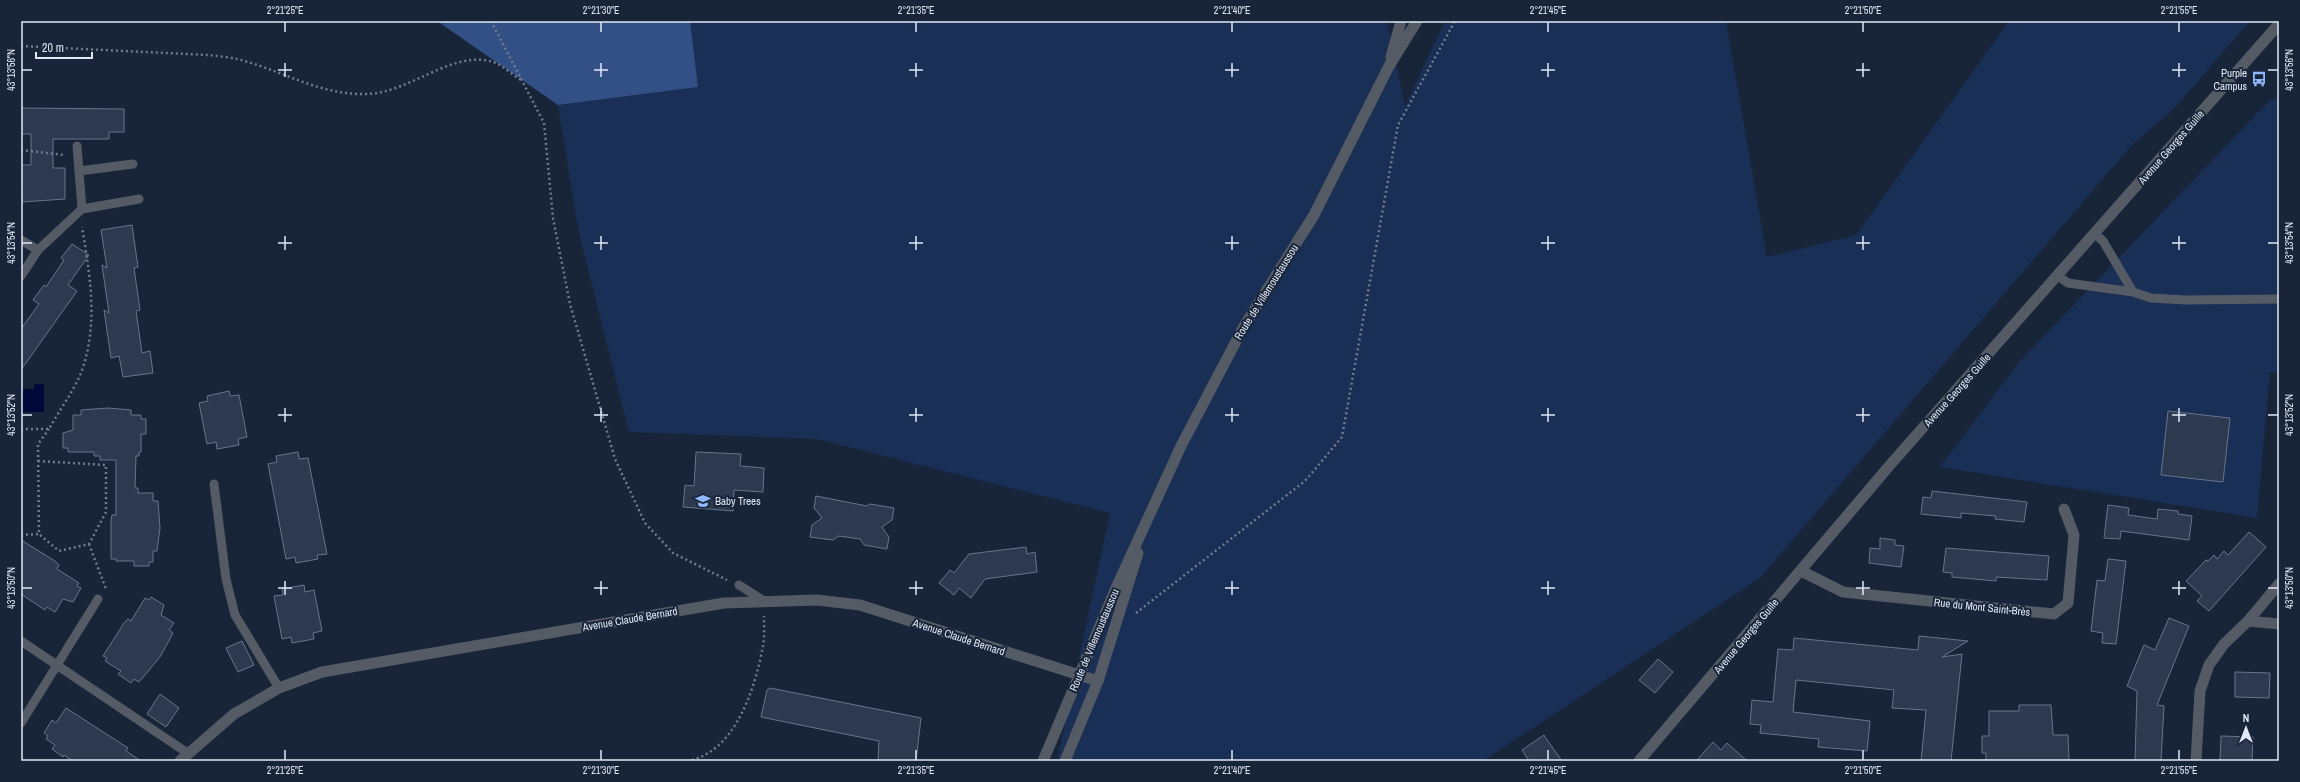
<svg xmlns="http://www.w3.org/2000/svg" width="2300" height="782" font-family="'Archivo Narrow',sans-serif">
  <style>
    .green { fill: #192f55 }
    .forest { fill: #325086 }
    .water { fill: #000839 }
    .building { fill: #2d394f; stroke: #66758d }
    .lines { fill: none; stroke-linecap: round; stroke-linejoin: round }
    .path { stroke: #717b8c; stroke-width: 2.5; stroke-dasharray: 2 3; stroke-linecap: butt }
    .service { stroke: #555b65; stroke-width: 9 }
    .minor { stroke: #555b65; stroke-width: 11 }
    .tertiary { stroke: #555b65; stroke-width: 11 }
    .ticks { fill: none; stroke: #e0e8f6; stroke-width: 1.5 }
    .labels { text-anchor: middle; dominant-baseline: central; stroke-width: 4; stroke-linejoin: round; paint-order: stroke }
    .poi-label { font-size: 11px; fill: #e0e8f6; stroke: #182438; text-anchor: end }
    .street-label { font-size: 11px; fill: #e0e8f6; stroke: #182438 }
    .neatline { fill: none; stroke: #e0e8f6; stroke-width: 1.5 }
    .ticks-label { font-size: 10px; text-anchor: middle; fill: #e0e8f6 }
  </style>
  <rect width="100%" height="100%" fill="#182438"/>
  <path class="green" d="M 690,21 L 1387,21 L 1405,106 L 1445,21 L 1726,21 L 1767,257 L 1856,235 L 2009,21 L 2250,21 L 2175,108 L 2132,145 L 1760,578 L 1483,761 L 1057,761 L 1110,513 L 817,439 L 629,432 L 578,229 L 558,105 L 698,87 Z
    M 2279,96 L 2279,373 L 2270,372 L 2257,518 L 1940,467 L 2019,362 L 2268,102 Z"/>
  <path class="forest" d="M 433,21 L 690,21 L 698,87 L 558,105 L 440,23 Z"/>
  <path class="water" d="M 34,384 L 44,384 L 44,412 L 21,412 L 21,389 L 34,389 Z"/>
  <path class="building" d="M 21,108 L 124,109 L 124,132 L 109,132 L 109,139 L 53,139 L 53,168 L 65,168 L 65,199 L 22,202 L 21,165 L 31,165 L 31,134 L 21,134 Z
    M 132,225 L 138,267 L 134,268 L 140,310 L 136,311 L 142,353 L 150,351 L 153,373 L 123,377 L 119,356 L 111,358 L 104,310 L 109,313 L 102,265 L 107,268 L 101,230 Z
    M 72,244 L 89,255 L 68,285 L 77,291 L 21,370 L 21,329 L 39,304 L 33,300 L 44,285 L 46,287 L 64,260 L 61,258 Z
    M 229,391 L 230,396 L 239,395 L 247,437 L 238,439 L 239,445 L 217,449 L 216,442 L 207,444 L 199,403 L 208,401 L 207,396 Z
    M 108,408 L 131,410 L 131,415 L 141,415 L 141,419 L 146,419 L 146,434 L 141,434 L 141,452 L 139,452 L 139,456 L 136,456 L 135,488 L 138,488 L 138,493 L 153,493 L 153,501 L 158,501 L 160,528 L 157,551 L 153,551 L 153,562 L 149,562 L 149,566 L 134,566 L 134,561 L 116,561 L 116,559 L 111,559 L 111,520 L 112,515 L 116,515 L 116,460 L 100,460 L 100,456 L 94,456 L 94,452 L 68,452 L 68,448 L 63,448 L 63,433 L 73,430 L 73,415 L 81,415 L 81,410 Z
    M 2168,411 L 2230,418 L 2223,482 L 2161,475 Z
    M 298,452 L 299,459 L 308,458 L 327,554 L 317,555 L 318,559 L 296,563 L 295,557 L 286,559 L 268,464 L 277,462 L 276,456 Z
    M 696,452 L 741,454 L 740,466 L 764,468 L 763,492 L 734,490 L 733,511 L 683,507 L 685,485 L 694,486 Z
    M 1932,491 L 2027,502 L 2024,522 L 1995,519 L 1996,516 L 1961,513 L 1961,518 L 1921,514 L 1923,497 L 1931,498 Z
    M 816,496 L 867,506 L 870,504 L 894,508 L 892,520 L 882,527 L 889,537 L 887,549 L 864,545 L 860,539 L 839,536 L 833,540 L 810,537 L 812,525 L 822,518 L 814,508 Z
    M 2108,505 L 2129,508 L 2128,515 L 2157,519 L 2158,509 L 2178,511 L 2178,514 L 2192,516 L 2189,540 L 2121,531 L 2120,539 L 2104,538 Z
    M 2249,532 L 2266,547 L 2209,611 L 2197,601 L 2202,596 L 2186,581 L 2206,560 L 2208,561 L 2214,555 L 2217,559 L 2224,551 L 2228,555 Z
    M 1880,538 L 1895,540 L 1895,545 L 1904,546 L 1901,567 L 1869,563 L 1870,548 L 1880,549 Z
    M 21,540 L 55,561 L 59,565 L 57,569 L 79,583 L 77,586 L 81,588 L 73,602 L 63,599 L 55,612 L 47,607 L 45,610 L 21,594 Z
    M 1026,547 L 1027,554 L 1035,552 L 1037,572 L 985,579 L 971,598 L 959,588 L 954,595 L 939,583 L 950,570 L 954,573 L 969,554 Z
    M 1946,548 L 2049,556 L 2047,580 L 1996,577 L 1996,581 L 1952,577 L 1952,573 L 1943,572 Z
    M 2108,559 L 2126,561 L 2116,644 L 2102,643 L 2103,633 L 2091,631 L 2097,580 L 2105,581 Z
    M 304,585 L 305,592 L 314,590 L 322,631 L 313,633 L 314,639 L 292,643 L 291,637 L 282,639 L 274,596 L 283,595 L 282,589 Z
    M 151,597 L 164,605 L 161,615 L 174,623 L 169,630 L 173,633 L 160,657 L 139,682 L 134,679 L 131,683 L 118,674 L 121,671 L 105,661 L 107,658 L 103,656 L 124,623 L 128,619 L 131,621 L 145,598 L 149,600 Z
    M 2169,618 L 2189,626 L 2157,705 L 2164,706 L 2161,761 L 2135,761 L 2137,691 L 2127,686 L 2144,645 L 2155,650 Z
    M 1919,636 L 1968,641 L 1942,657 L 1962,654 L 1951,761 L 1921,761 L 1926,710 L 1892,708 L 1894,690 L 1796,680 L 1793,712 L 1870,721 L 1867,751 L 1818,747 L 1819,739 L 1760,733 L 1761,725 L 1750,724 L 1752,700 L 1773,702 L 1778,649 L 1793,650 L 1794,638 L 1918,650 Z
    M 242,641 L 254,665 L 238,672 L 226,648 Z
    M 1658,659 L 1673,672 L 1655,693 L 1639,680 Z
    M 2235,672 L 2270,673 L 2269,698 L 2235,697 Z
    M 770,688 L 921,718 L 916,761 L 878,761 L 879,741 L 761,717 L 767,690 Z
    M 160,694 L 179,708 L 166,727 L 147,714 Z
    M 2019,705 L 2051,705 L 2053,735 L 2068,735 L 2069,761 L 1986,761 L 1986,753 L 1982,753 L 1982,736 L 1989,736 L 1989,711 L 2019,711 Z
    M 66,708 L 128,748 L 126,751 L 141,761 L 73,761 L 64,755 L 63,757 L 52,749 L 55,745 L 46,739 L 48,736 L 44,733 L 52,720 L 56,723 Z
    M 1544,735 L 1545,737 L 1562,761 L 1529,761 L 1522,750 Z
    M 2221,736 L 2253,737 L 2252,761 L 2220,761 Z
    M 1713,742 L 1721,750 L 1727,743 L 1747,761 L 1696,761 Z"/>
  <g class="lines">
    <path class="path" d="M 491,21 L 544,123 L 553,218 L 570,304 L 615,459 L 645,523 L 673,553 L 727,580
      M 21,46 L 207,55 C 217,56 228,57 237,59 C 282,70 318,95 366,94 C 409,94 455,47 496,63 C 504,67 513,75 521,80
      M 21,150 L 64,155
      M 21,429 L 49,429 C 59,411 73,392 81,373 C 99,324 90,276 82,227
      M 38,461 L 106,465 L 106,512 L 89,544 L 59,551 L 39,534
      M 21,535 L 39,534 L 38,444 L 49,429
      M 89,544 L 106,589
      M 1136,613 L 1305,481 L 1342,437 L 1398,125 L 1455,21
      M 687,761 C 735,753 755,689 763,646 C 765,637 764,626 764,616"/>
    <path class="service" d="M 77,146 L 82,209
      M 79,171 L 133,164
      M 2095,234 L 2103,241 L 2133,292
      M 21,240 L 38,250
      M 21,276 L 38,250 L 82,209 L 139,199
      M 2058,276 L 2068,283 L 2133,292 L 2151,298 L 2186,300 L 2279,299
      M 214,484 L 226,579 L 235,615 L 279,688
      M 739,585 L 764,601
      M 21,641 L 189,754
      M 21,723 L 98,599"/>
    <path class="minor" d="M 1801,571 L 1843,592 L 2054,614 L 2068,603 L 2074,535 L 2064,509
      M 2248,621 L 2279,624
      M 180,761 L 234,714 L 279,688 L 322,672 L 724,603 L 817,600 L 860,605 L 1098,681
      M 2196,761 L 2200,691 L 2209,665 L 2224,644 L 2248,621 L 2279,584"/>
    <path class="tertiary" d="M 1391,57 L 1401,21
      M 1043,761 L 1116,588 L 1181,446 L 1243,328 L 1314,215 L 1389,66 L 1417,21
      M 1065,761 L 1098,681 L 1138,553
      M 1639,761 L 1890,465 L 2279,24"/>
  </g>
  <path class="ticks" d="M 285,22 L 285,32M 601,22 L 601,32M 916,22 L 916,32M 1232,22 L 1232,32M 1548,22 L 1548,32M 1863,22 L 1863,32M 2179,22 L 2179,32M 285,63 L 285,77M 601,63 L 601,77M 916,63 L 916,77M 1232,63 L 1232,77M 1548,63 L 1548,77M 1863,63 L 1863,77M 2179,63 L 2179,77M 22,70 L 32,70M 278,70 L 292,70M 594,70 L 608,70M 909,70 L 923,70M 1225,70 L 1239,70M 1541,70 L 1555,70M 1856,70 L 1870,70M 2172,70 L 2186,70M 2268,70 L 2278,70M 285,236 L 285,250M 601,236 L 601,250M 916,236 L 916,250M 1232,236 L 1232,250M 1548,236 L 1548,250M 1863,236 L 1863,250M 2179,236 L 2179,250M 22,243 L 32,243M 278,243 L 292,243M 594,243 L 608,243M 909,243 L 923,243M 1225,243 L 1239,243M 1541,243 L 1555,243M 1856,243 L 1870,243M 2172,243 L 2186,243M 2268,243 L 2278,243M 285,408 L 285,422M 601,408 L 601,422M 916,408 L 916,422M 1232,408 L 1232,422M 1548,408 L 1548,422M 1863,408 L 1863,422M 2179,408 L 2179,422M 22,415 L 32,415M 278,415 L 292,415M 594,415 L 608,415M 909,415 L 923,415M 1225,415 L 1239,415M 1541,415 L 1555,415M 1856,415 L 1870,415M 2172,415 L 2186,415M 2268,415 L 2278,415M 285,581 L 285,595M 601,581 L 601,595M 916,581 L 916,595M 1232,581 L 1232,595M 1548,581 L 1548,595M 1863,581 L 1863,595M 2179,581 L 2179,595M 22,588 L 32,588M 278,588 L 292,588M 594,588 L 608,588M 909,588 L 923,588M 1225,588 L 1239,588M 1541,588 L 1555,588M 1856,588 L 1870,588M 2172,588 L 2186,588M 2268,588 L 2278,588M 285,750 L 285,760M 601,750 L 601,760M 916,750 L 916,760M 1232,750 L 1232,760M 1548,750 L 1548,760M 1863,750 L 1863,760M 2179,750 L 2179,760"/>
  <defs>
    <g id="bus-bare" transform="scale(1.2)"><path d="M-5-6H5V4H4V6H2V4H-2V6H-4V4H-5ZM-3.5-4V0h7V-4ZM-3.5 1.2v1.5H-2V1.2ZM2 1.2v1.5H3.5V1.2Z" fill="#90b8fd" stroke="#182438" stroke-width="2.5" paint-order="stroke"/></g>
    <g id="school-bare" transform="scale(1.2)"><path d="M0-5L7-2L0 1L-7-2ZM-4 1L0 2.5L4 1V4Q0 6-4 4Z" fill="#90b8fd" stroke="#182438" stroke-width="2.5" paint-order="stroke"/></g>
  </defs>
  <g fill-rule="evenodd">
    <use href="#bus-bare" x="2259" y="79"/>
    <use href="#school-bare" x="703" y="501"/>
  </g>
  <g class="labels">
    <g class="poi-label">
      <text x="2247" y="73">Purple<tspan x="2247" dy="13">Campus</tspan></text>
      <text x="715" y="501" text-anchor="start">Baby Trees</text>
    </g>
    <g class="street-label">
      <text transform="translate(2171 147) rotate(-49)">Avenue Georges Guille</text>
      <text transform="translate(1266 292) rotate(-58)">Route de Villemoustaussou</text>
      <text transform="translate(1957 390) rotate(-48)">Avenue Georges Guille</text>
      <text transform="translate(1982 607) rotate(6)">Rue du Mont Saint-Brès</text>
      <text transform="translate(630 619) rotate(-10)">Avenue Claude Bernard</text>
      <text transform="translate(1746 636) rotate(-50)">Avenue Georges Guille</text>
      <text transform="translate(959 637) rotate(18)">Avenue Claude Bernard</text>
      <text transform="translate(1094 640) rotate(-67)">Route de Villemoustaussou</text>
    </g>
  </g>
  <rect width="2300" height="782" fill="none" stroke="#182438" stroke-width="44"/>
  <g transform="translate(2246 728)" stroke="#182438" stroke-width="3" paint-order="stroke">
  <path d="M0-3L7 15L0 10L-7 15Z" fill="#e0e8f6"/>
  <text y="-6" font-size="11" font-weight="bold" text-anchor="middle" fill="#e0e8f6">N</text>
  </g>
  <path d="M36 52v6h56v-6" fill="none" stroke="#e0e8f6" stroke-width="2"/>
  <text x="42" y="52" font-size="12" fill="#e0e8f6" stroke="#182438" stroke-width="3" paint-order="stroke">20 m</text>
  <rect x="22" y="22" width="2256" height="738" class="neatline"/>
  <g class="ticks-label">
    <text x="285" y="14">2°21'25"E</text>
    <text x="601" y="14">2°21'30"E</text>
    <text x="916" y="14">2°21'35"E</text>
    <text x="1232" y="14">2°21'40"E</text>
    <text x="1548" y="14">2°21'45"E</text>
    <text x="1863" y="14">2°21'50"E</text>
    <text x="2179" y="14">2°21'55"E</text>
    <text transform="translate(11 70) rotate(-90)" y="4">43°13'56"N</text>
    <text transform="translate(2289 70) rotate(-90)" y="4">43°13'56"N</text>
    <text transform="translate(11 243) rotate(-90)" y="4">43°13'54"N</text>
    <text transform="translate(2289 243) rotate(-90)" y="4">43°13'54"N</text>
    <text transform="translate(11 415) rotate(-90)" y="4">43°13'52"N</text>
    <text transform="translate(2289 415) rotate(-90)" y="4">43°13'52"N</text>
    <text transform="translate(11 588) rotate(-90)" y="4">43°13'50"N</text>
    <text transform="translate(2289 588) rotate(-90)" y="4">43°13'50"N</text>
    <text x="285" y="774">2°21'25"E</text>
    <text x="601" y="774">2°21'30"E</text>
    <text x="916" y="774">2°21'35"E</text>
    <text x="1232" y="774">2°21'40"E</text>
    <text x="1548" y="774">2°21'45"E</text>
    <text x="1863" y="774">2°21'50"E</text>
    <text x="2179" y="774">2°21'55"E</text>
  </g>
</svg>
